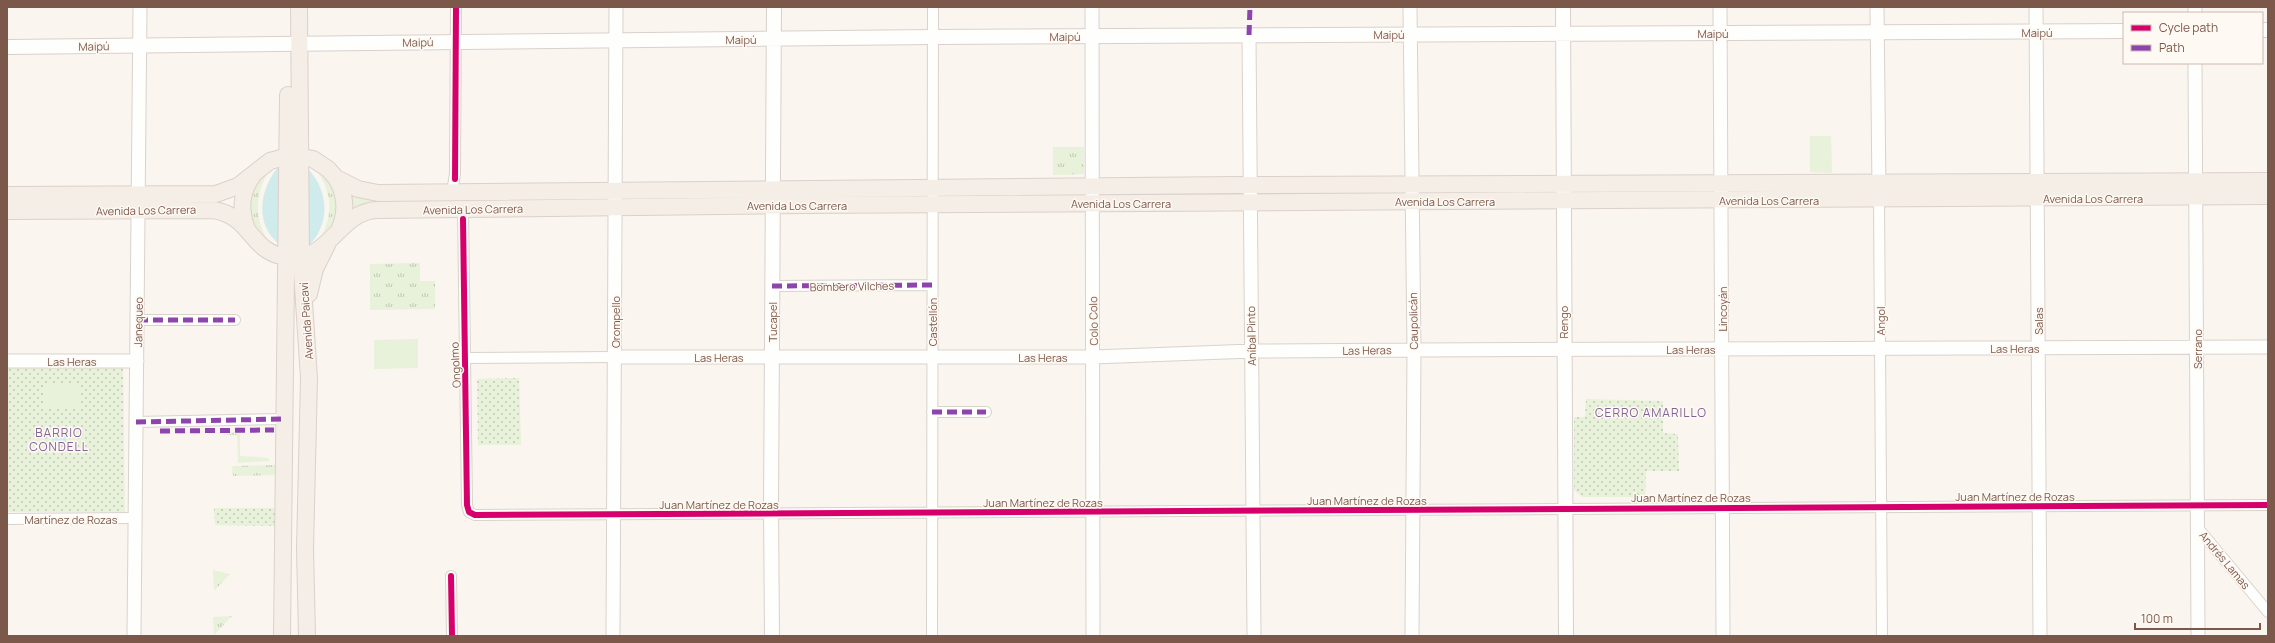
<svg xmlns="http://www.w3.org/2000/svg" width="2275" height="643" font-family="Manrope,sans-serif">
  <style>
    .grass { fill: url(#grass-tufts) }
    .park { fill: url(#park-dots) }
    .pitch { fill: #e8f1d9 }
    .water { fill: #cfebec }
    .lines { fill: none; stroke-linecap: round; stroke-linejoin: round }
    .minor-casing { stroke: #d9d2cd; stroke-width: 12 }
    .tertiary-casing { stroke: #d9d2cd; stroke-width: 15 }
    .secondary-casing { stroke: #dad0cb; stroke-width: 16 }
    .primary-casing { stroke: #dbd0cb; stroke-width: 18 }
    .minor { stroke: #fefefd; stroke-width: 10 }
    .tertiary { stroke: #fefefd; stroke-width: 13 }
    .secondary { stroke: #fefefd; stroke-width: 14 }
    .primary { stroke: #f4eee6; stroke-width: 16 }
    .quiet { stroke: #8e44ad; stroke-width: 5; stroke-dasharray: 10 5; stroke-linecap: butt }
    .cycleway-casing { stroke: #fff9f3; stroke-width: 8 }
    .cycleway { stroke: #d6006c; stroke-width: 6 }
    .labels { text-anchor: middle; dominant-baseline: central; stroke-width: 3; stroke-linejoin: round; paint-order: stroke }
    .street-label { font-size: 11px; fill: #7c584b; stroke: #fff9f3 }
    .neighbourhood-label { font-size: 12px; letter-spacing: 1px; fill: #826397; stroke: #fff9f3 }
  </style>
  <defs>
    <pattern id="grass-tufts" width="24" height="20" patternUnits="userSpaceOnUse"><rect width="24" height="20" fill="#e8f1d9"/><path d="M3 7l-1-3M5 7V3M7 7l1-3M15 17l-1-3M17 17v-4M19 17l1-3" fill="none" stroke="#c1c6b2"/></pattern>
    <pattern id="park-dots" width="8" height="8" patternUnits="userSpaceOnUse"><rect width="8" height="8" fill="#e8f1d9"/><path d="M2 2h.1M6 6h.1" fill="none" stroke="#c1c6b2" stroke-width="1.8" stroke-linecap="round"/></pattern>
  </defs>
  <rect width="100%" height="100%" fill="#faf5ef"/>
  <path class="grass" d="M 1053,147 L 1084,147 L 1084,174 L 1053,175 Z
    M 271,167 C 255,192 252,220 271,244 L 256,233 L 248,209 L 255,183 Z
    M 317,171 L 333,187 L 338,199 L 335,224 L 317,243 C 333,220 334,194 317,171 Z
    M 350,194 L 362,198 L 611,198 L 350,211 L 352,203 Z
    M 420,263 L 420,281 L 435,281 L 435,309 L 370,310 L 370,264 Z
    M 227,432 L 240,432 L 240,456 L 269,458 L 269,461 L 238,463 L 237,435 L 227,435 Z
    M 276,465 L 276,475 L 233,476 L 232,466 Z
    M 213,570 L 230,574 L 214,591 Z
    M 232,616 L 214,635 L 213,617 Z"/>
  <path class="park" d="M 123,366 L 125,512 L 7,512 L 7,367 Z
    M 519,378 L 521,445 L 478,445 L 477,379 Z
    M 1586,399 L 1663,401 L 1663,433 L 1678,434 L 1679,471 L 1646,471 L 1645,497 L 1582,497 L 1574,490 L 1574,417 L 1585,417 Z
    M 214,508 L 279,508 L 279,526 L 215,525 Z"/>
  <path class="pitch" d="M 1810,136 L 1831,136 L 1832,173 L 1810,172 Z
    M 418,339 L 418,368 L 374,369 L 374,340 Z
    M 45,384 L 79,384 L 79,407 L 45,408 Z"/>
  <path class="water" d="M 280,165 L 280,245 C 253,224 260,187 280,165 Z
    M 308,169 C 329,191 331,225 308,246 Z
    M52 439a7 7 0 1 1 14 0a7 7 0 1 1-14 0Z"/>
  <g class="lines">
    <g class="minor-casing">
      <path id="minor" d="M 452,192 L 455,174 L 456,7
        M 1879,199 L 1882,636
        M 463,209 L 467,505 L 469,512 L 475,515 L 2268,505
        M 772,286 L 932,285
        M 138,320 L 235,320
        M 466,358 L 615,357
        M 932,412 L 986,412
        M 136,422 L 284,419
        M 7,519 L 135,518
        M 2197,527 L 2268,612
        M 451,576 L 452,636
        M 932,636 L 933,7"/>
    </g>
    <g class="tertiary-casing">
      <path id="tertiary" d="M 1092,7 L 1093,636
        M 1410,7 L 1414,350 L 1412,636
        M 1720,7 L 1723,636
        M 1877,7 L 1879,191
        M 2036,7 L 2040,636
        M 2195,7 L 2195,13
        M 1249,35 L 1254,636
        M 2195,63 L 2198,636
        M 615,357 L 1093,357 L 1252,351 L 1414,350 L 2268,347
        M 7,361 L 137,361
        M 134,636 L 140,7
        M 613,636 L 616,7"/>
    </g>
    <g class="secondary-casing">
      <path id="secondary" d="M 1563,7 L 1566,636
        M 2262,30 L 2268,30
        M 7,47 L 933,37 L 2124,31
        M 772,636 L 771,507 L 774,7"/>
    </g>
    <g class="primary-casing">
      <path id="primary" d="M 299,7 L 301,257 L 309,378 L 305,549 L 307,636
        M 336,178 C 346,194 347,213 339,230
        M 7,195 L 216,194 L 238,186 L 270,161 L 292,155 L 313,159 L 328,169 L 336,178 L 358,189 L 378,193 L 1240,185 L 2268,181
        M 7,211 L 213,210 C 252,216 249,251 285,257 C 330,264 337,212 377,210 L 805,205 L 2268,196
        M 247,229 C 240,211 241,192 252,177
        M 309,294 L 315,269 L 327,245
        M 282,636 L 288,95"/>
    </g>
    <use href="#minor" class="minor"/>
    <use href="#tertiary" class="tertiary"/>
    <use href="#secondary" class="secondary"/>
    <use href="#primary" class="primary"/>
    <path class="quiet" d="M 1249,35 L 1250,7
      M 772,286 L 932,285
      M 138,320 L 235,320
      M 932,412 L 986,412
      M 136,422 L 284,419
      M 160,431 L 274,430"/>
    <g class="cycleway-casing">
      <path id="cycleway" d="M 455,179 L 456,7
        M 463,219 L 467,505 L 469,512 L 475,515 L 2268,505
        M 451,576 L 452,636"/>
    </g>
    <use href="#cycleway" class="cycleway"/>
  </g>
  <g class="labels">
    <g class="street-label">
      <text x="2037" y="32">Maipú</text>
      <text x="1713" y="33">Maipú</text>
      <text x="1389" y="34">Maipú</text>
      <text x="1065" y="36">Maipú</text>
      <text x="741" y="39">Maipú</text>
      <text transform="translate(418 42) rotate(-1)">Maipú</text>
      <text transform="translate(94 46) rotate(-1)">Maipú</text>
      <text x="2093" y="198">Avenida Los Carrera</text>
      <text x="1769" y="200">Avenida Los Carrera</text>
      <text x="1445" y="201">Avenida Los Carrera</text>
      <text x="1121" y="203">Avenida Los Carrera</text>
      <text x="797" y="205">Avenida Los Carrera</text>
      <text transform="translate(473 209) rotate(-1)">Avenida Los Carrera</text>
      <text transform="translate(146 210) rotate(-1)">Avenida Los Carrera</text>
      <text transform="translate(852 286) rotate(-1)">Bombero Vilches</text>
      <text transform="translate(1722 309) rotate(-90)">Lincoyán</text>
      <text transform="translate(306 321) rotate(-94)">Avenida Paicaví</text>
      <text transform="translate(1093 321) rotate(-91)">Colo Colo</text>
      <text transform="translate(1413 321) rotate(-91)">Caupolicán</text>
      <text transform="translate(1880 321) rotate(-90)">Angol</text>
      <text transform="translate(2038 321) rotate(-90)">Salas</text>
      <text transform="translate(138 322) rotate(-89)">Janequeo</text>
      <text transform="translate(615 322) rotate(-90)">Orompello</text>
      <text transform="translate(772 322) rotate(-90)">Tucapel</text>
      <text transform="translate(932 322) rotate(-90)">Castellón</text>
      <text transform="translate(1563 322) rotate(-90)">Rengo</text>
      <text transform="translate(1251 336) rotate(-91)">Aníbal Pinto</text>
      <text x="2015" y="348">Las Heras</text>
      <text x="1691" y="349">Las Heras</text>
      <text transform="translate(2197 349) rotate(-90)">Serrano</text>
      <text transform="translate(1367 350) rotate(-1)">Las Heras</text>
      <text x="719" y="357">Las Heras</text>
      <text x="1043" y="357">Las Heras</text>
      <text x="72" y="361">Las Heras</text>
      <text transform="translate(455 365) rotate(-93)">Ongolmo</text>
      <text x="2015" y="496">Juan Martínez de Rozas</text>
      <text x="1691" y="497">Juan Martínez de Rozas</text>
      <text x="1367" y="500">Juan Martínez de Rozas</text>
      <text x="1043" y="502">Juan Martínez de Rozas</text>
      <text x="719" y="504">Juan Martínez de Rozas</text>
      <text x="71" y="519">Martínez de Rozas</text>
      <text transform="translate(2225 560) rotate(50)">Andrés Lamas</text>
    </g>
    <g class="neighbourhood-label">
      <text x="1651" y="412">CERRO AMARILLO</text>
      <text x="59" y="432">BARRIO<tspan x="59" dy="14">CONDELL</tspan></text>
    </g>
  </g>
  <rect width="2275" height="643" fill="none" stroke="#7c584b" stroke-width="16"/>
  <rect x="2123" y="12" width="140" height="52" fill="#fff9f3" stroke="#cbb9b0"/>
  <rect x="2131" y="25" width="20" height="6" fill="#d6006c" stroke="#cbb9b0"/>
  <text x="2159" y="32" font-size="12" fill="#7c584b">Cycle path</text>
  <rect x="2131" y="45" width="20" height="6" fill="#8e44ad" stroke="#cbb9b0"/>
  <text x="2159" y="52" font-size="12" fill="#7c584b">Path</text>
  <path d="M2135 623v6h125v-6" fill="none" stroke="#7c584b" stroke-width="2"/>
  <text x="2141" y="623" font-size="12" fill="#7c584b" stroke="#fff9f3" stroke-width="3" paint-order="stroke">100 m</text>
</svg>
